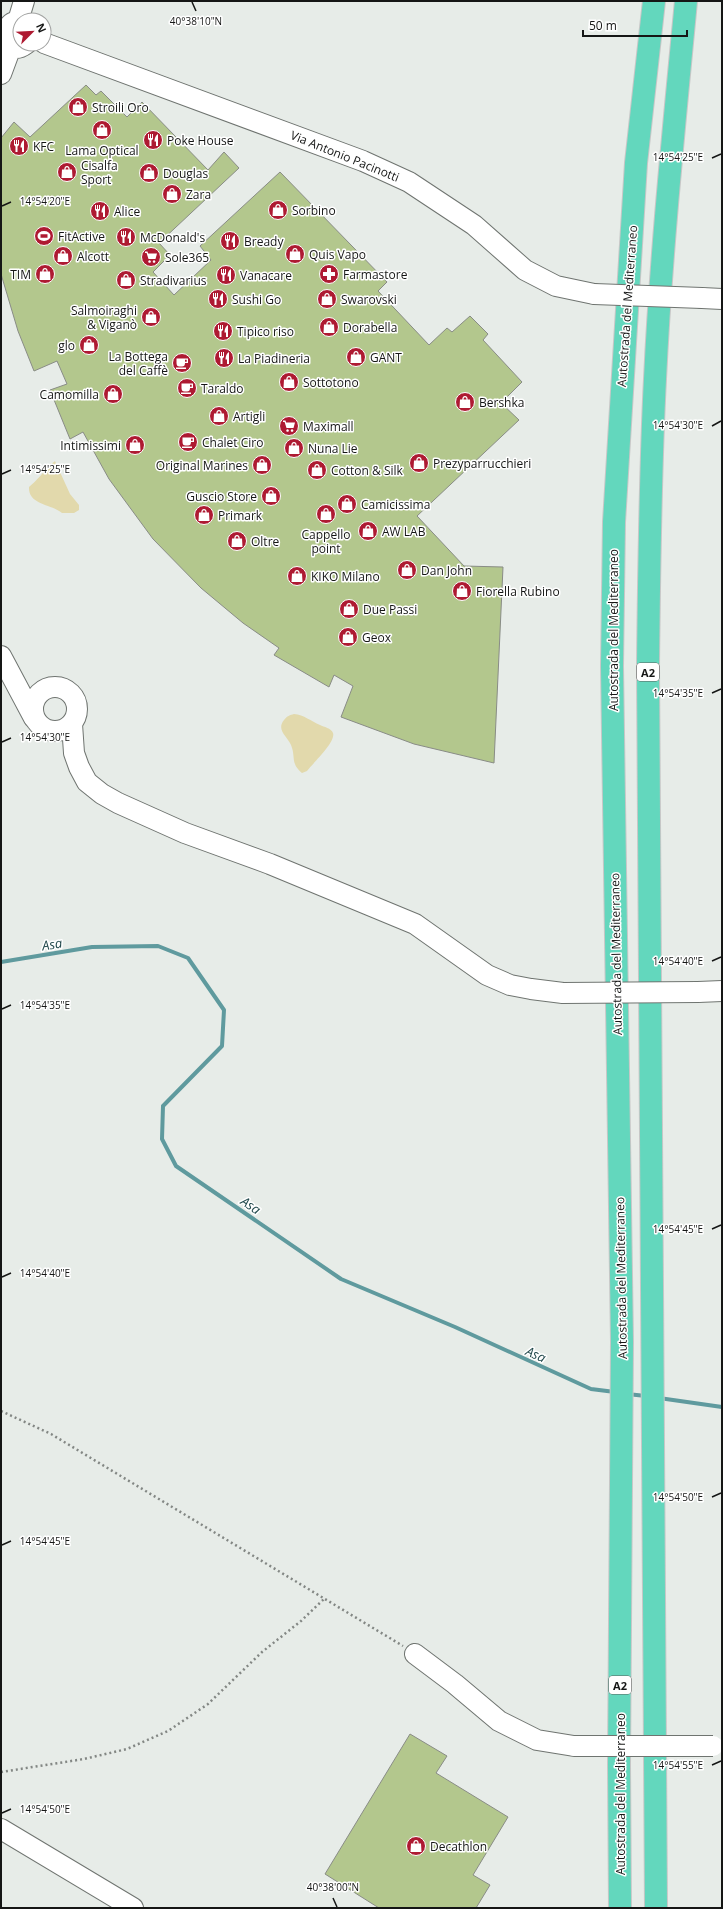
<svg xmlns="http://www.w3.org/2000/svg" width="723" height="1909" font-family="'Open Sans',sans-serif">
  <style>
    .green { fill: #e2d9ac }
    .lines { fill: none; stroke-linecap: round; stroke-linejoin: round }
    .stream { stroke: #5f9a9e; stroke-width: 4 }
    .building { fill: #b3c78d; stroke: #898c86 }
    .minor-casing { stroke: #6f7470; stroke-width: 22 }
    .highway-casing { stroke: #c7c7c7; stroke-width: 24 }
    .path { stroke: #838784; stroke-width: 2.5; stroke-dasharray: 2 3; stroke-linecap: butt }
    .minor { stroke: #fff; stroke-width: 20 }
    .highway { stroke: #63d7bd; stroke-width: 22 }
    .minor-bridge-casing { stroke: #6f7470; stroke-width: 22; stroke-linecap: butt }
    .minor-bridge { stroke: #fff; stroke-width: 20 }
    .ticks { fill: none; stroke: #151615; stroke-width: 1.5 }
    .labels { text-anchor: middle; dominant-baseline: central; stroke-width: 3; stroke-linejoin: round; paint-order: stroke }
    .shield { fill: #fff; stroke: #5b5c5b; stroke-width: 1 }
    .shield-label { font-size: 11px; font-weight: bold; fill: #151615 }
    .poi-label { font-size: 12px; fill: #151615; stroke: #fff; text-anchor: start }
    .street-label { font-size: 12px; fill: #151615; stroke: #fff }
    .water-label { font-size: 13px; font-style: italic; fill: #21484b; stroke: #fff }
    .ticks-label { font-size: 10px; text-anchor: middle; fill: #151615; stroke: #fff; stroke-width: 3; stroke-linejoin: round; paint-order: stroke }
  </style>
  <rect width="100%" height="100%" fill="#e7ece8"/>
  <path class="green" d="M 55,461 L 70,494 L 79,505 L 79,510 L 74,513 L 62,513 C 51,504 28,505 29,487 C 37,481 49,465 55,461 Z
    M 294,714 C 304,715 311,721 320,725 C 324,727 331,728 333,733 C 336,742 313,763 307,771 L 302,773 C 290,763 296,757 291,745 C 287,736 276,730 284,720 C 287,716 290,715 294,714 Z"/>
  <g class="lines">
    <path class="stream" d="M 1,962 L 92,947 L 158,946 L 188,958 L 224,1010 L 222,1046 L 163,1106 L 162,1139 L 176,1166 L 341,1279 L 455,1327 L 591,1389 L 615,1392
      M 627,1394 L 646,1396
      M 659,1398 L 722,1407"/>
  </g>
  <path class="building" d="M 86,85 L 96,95 L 101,91 L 127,117 L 142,102 L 208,170 L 224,152 L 239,168 L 159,243 L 170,255 L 153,272 L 174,295 L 211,260 L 200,246 L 280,172 L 387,282 L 378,291 L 429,345 L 447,328 L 452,332 L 470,316 L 488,334 L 483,340 L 522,382 L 501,403 L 519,420 L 417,516 L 464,566 L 503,567 L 494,763 L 414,744 L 341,717 L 353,686 L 334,675 L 329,687 L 274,655 L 279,648 L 243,623 L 201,588 L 153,539 L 109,479 L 83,432 L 70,439 L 50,390 L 67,384 L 57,361 L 34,371 L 18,331 L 1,274 L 1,138 L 14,122 L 30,137 Z
    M 410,1734 L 447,1756 L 436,1773 L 508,1817 L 473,1875 L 490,1885 L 476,1908 L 379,1908 L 325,1874 Z"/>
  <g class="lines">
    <g class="minor-casing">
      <path id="minor" d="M 18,21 L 24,1
        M 20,22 C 0,17 3,61 26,44
        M 44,43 L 363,161 L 409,182 L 474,225 L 525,270 L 556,286 L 594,294
        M 1,74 L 11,47
        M 702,298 L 722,299
        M 1,656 L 34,718
        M33 709a22 22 0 1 1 44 0a22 22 0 1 1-44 0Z
        M 72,724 L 74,753 L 79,767 L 87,782 L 102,794 L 118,803 L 185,833 L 270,864 L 415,924 L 487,975 L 510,985 L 531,989 L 563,993
        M 698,992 L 722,991
        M 415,1654 L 455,1684 L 499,1721 L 537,1740 L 574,1746
        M 1,1829 L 133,1908"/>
    </g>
    <g class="highway-casing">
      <path id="highway" d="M 620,1908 L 619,1765 L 622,1342 L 612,666 L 614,522 L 636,163 L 654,1
        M 656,1908 L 648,667 C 649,571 650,475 655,379 C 661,253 674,127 686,1"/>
    </g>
    <path class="path" d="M 1,1411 L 51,1434 L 403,1646
      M 1,1772 L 84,1759 L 127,1749 L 168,1731 L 208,1704 L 262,1652 L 301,1621 L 325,1598"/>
    <use href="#minor" class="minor"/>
    <use href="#highway" class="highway"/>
    <g class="minor-bridge-casing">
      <path id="minor-bridge" d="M 594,294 L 702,298
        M 563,993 L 698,992
        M 574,1746 L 713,1746"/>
    </g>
    <use href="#minor-bridge" class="minor-bridge"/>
  </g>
  <path class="ticks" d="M 192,2 L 196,11M 712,158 L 721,154M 2,206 L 11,202M 712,426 L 721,421M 2,474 L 11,470M 712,693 L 721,689M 2,742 L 11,738M 712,961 L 721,957M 2,1009 L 11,1005M 712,1229 L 721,1225M 2,1277 L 11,1273M 712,1497 L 721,1493M 2,1545 L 11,1541M 712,1765 L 721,1761M 2,1813 L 11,1809M 333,1898 L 337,1907"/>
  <defs>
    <g id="shop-disc" transform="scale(1)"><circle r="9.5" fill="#ae1a32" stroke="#fff"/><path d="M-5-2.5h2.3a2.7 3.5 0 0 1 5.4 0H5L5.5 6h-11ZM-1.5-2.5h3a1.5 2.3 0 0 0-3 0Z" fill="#fff"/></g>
    <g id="restaurant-disc" transform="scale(1)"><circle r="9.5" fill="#ae1a32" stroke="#fff"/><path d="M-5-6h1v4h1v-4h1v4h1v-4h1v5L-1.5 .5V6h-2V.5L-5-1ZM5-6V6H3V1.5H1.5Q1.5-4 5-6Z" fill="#fff"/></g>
    <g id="stadium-disc" transform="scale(1)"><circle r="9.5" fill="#ae1a32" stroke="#fff"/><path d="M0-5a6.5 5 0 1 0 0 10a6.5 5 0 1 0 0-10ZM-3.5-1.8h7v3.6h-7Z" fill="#fff"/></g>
    <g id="supermarket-disc" transform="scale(1)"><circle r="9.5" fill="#ae1a32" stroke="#fff"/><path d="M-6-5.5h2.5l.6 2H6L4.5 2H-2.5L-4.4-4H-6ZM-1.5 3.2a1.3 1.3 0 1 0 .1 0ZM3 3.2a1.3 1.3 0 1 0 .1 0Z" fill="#fff"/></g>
    <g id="pharmacy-disc" transform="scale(1)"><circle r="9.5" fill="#ae1a32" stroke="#fff"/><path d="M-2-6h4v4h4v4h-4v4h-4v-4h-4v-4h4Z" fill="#fff"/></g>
    <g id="cafe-disc" transform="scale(1)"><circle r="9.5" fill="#ae1a32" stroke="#fff"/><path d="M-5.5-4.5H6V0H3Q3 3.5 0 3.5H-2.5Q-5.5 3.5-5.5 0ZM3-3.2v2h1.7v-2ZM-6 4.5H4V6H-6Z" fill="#fff"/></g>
  </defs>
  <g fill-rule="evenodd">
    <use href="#shop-disc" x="78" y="107"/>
    <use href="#shop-disc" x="102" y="130"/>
    <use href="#restaurant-disc" x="153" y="140"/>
    <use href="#restaurant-disc" x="19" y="146"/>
    <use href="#shop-disc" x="67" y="172"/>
    <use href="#shop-disc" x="149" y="173"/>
    <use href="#shop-disc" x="172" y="194"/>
    <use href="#shop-disc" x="278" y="210"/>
    <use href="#restaurant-disc" x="100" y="211"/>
    <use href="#stadium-disc" x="44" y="236"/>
    <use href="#restaurant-disc" x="126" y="237"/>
    <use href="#restaurant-disc" x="230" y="241"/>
    <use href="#shop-disc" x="295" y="254"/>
    <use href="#shop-disc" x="63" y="256"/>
    <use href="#supermarket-disc" x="151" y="257"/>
    <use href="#shop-disc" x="45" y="274"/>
    <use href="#pharmacy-disc" x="329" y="274"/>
    <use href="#restaurant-disc" x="226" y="275"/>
    <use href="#shop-disc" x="126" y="280"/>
    <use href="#restaurant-disc" x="218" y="299"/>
    <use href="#shop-disc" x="327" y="299"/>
    <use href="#shop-disc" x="151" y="317"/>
    <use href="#shop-disc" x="329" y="327"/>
    <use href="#restaurant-disc" x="223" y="331"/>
    <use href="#shop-disc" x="89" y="345"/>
    <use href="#shop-disc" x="356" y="357"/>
    <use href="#restaurant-disc" x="224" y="358"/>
    <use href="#cafe-disc" x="182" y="363"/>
    <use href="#shop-disc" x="289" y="382"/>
    <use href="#cafe-disc" x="187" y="388"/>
    <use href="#shop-disc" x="113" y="394"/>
    <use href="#shop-disc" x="465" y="402"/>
    <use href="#shop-disc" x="219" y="416"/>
    <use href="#supermarket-disc" x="289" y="426"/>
    <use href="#cafe-disc" x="188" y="442"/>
    <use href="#shop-disc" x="135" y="445"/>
    <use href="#shop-disc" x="294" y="448"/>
    <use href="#shop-disc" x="419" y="463"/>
    <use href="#shop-disc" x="262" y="465"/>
    <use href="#shop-disc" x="317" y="470"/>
    <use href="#shop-disc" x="271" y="496"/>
    <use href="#shop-disc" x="347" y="504"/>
    <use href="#shop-disc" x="326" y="514"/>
    <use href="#shop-disc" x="204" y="515"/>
    <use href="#shop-disc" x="368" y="531"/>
    <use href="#shop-disc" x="237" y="541"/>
    <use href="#shop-disc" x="407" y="570"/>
    <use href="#shop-disc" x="297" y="576"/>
    <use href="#shop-disc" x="462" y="591"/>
    <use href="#shop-disc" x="349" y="609"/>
    <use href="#shop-disc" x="348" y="637"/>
    <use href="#shop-disc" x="416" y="1846"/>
  </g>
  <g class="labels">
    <g class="shield">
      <rect x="637" y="663" width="22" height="18" rx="3"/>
      <rect x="609" y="1676" width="22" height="18" rx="3"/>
    </g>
    <g class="shield-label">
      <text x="648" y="672">A2</text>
      <text x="620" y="1685">A2</text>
    </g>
    <g class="poi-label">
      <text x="92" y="107">Stroili Oro</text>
      <text x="167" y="140">Poke House</text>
      <text x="33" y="146">KFC</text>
      <text x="102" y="150" text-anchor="middle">Lama Optical</text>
      <text x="81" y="165">Cisalfa<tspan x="81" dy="14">Sport</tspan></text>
      <text x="163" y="173">Douglas</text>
      <text x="186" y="194">Zara</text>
      <text x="292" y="210">Sorbino</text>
      <text x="114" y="211">Alice</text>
      <text x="58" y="236">FitActive</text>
      <text x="140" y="237">McDonald's</text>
      <text x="244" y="241">Bready</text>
      <text x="309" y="254">Quis Vapo</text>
      <text x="77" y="256">Alcott</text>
      <text x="165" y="257">Sole365</text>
      <text x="31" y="274" text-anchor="end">TIM</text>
      <text x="343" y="274">Farmastore</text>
      <text x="240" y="275">Vanacare</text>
      <text x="140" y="280">Stradivarius</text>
      <text x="232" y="299">Sushi Go</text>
      <text x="341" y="299">Swarovski</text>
      <text x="137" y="310" text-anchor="end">Salmoiraghi<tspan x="137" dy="14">&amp; Viganò</tspan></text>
      <text x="343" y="327">Dorabella</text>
      <text x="237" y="331">Tipico riso</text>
      <text x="75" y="345" text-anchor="end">glo</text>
      <text x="168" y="356" text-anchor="end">La Bottega<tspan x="168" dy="14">del Caffè</tspan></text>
      <text x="370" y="357">GANT</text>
      <text x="238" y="358">La Piadineria</text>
      <text x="303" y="382">Sottotono</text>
      <text x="201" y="388">Taraldo</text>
      <text x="99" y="394" text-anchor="end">Camomilla</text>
      <text x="479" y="402">Bershka</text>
      <text x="233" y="416">Artigli</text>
      <text x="303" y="426">Maximall</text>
      <text x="202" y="442">Chalet Ciro</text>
      <text x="121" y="445" text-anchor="end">Intimissimi</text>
      <text x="308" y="448">Nuna Lie</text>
      <text x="433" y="463">Prezyparrucchieri</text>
      <text x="248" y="465" text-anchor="end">Original Marines</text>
      <text x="331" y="470">Cotton &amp; Silk</text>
      <text x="257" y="496" text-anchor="end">Guscio Store</text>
      <text x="361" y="504">Camicissima</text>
      <text x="218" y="515">Primark</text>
      <text x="382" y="531">AW LAB</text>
      <text x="326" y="534" text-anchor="middle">Cappello<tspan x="326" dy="14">point</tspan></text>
      <text x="251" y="541">Oltre</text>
      <text x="421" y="570">Dan John</text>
      <text x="311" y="576">KIKO Milano</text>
      <text x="476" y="591">Fiorella Rubino</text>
      <text x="363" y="609">Due Passi</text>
      <text x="362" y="637">Geox</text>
      <text x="430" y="1846">Decathlon</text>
    </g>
    <g class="street-label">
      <text transform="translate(345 156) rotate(22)">Via Antonio Pacinotti</text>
      <text transform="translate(627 306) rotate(-86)">Autostrada del Mediterraneo</text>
      <text transform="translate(613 630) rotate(-90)">Autostrada del Mediterraneo</text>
      <text transform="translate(616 954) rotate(-91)">Autostrada del Mediterraneo</text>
      <text transform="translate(621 1278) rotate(-91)">Autostrada del Mediterraneo</text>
      <text transform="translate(620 1794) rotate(-90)">Autostrada del Mediterraneo</text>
    </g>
    <g class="water-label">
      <text transform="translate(52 944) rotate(-9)">Asa</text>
      <text transform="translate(251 1205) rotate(34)">Asa</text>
      <text transform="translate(536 1354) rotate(24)">Asa</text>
    </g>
  </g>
  <g class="ticks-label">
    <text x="196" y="25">40°38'10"N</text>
    <text x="678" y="161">14°54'25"E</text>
    <text x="45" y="205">14°54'20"E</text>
    <text x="678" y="429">14°54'30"E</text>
    <text x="45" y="473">14°54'25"E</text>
    <text x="678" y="697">14°54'35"E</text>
    <text x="45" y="741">14°54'30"E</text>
    <text x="678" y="965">14°54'40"E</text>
    <text x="45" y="1009">14°54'35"E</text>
    <text x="678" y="1233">14°54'45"E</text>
    <text x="45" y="1277">14°54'40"E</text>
    <text x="678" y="1501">14°54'50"E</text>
    <text x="45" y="1545">14°54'45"E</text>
    <text x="678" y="1769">14°54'55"E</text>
    <text x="45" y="1813">14°54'50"E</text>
    <text x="333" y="1891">40°38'00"N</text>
  </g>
  <rect width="723" height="1909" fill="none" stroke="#151615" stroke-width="4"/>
  <g transform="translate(32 32) rotate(66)"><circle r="19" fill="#ffffff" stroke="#a1a2a1"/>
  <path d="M0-3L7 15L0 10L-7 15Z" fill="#ae1a32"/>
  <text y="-6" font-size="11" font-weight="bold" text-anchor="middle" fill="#151615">N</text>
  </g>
  <path d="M583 30v6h104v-6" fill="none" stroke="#151615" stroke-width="2"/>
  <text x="589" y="30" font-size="12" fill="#151615" stroke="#ffffff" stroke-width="3" paint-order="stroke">50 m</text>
</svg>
